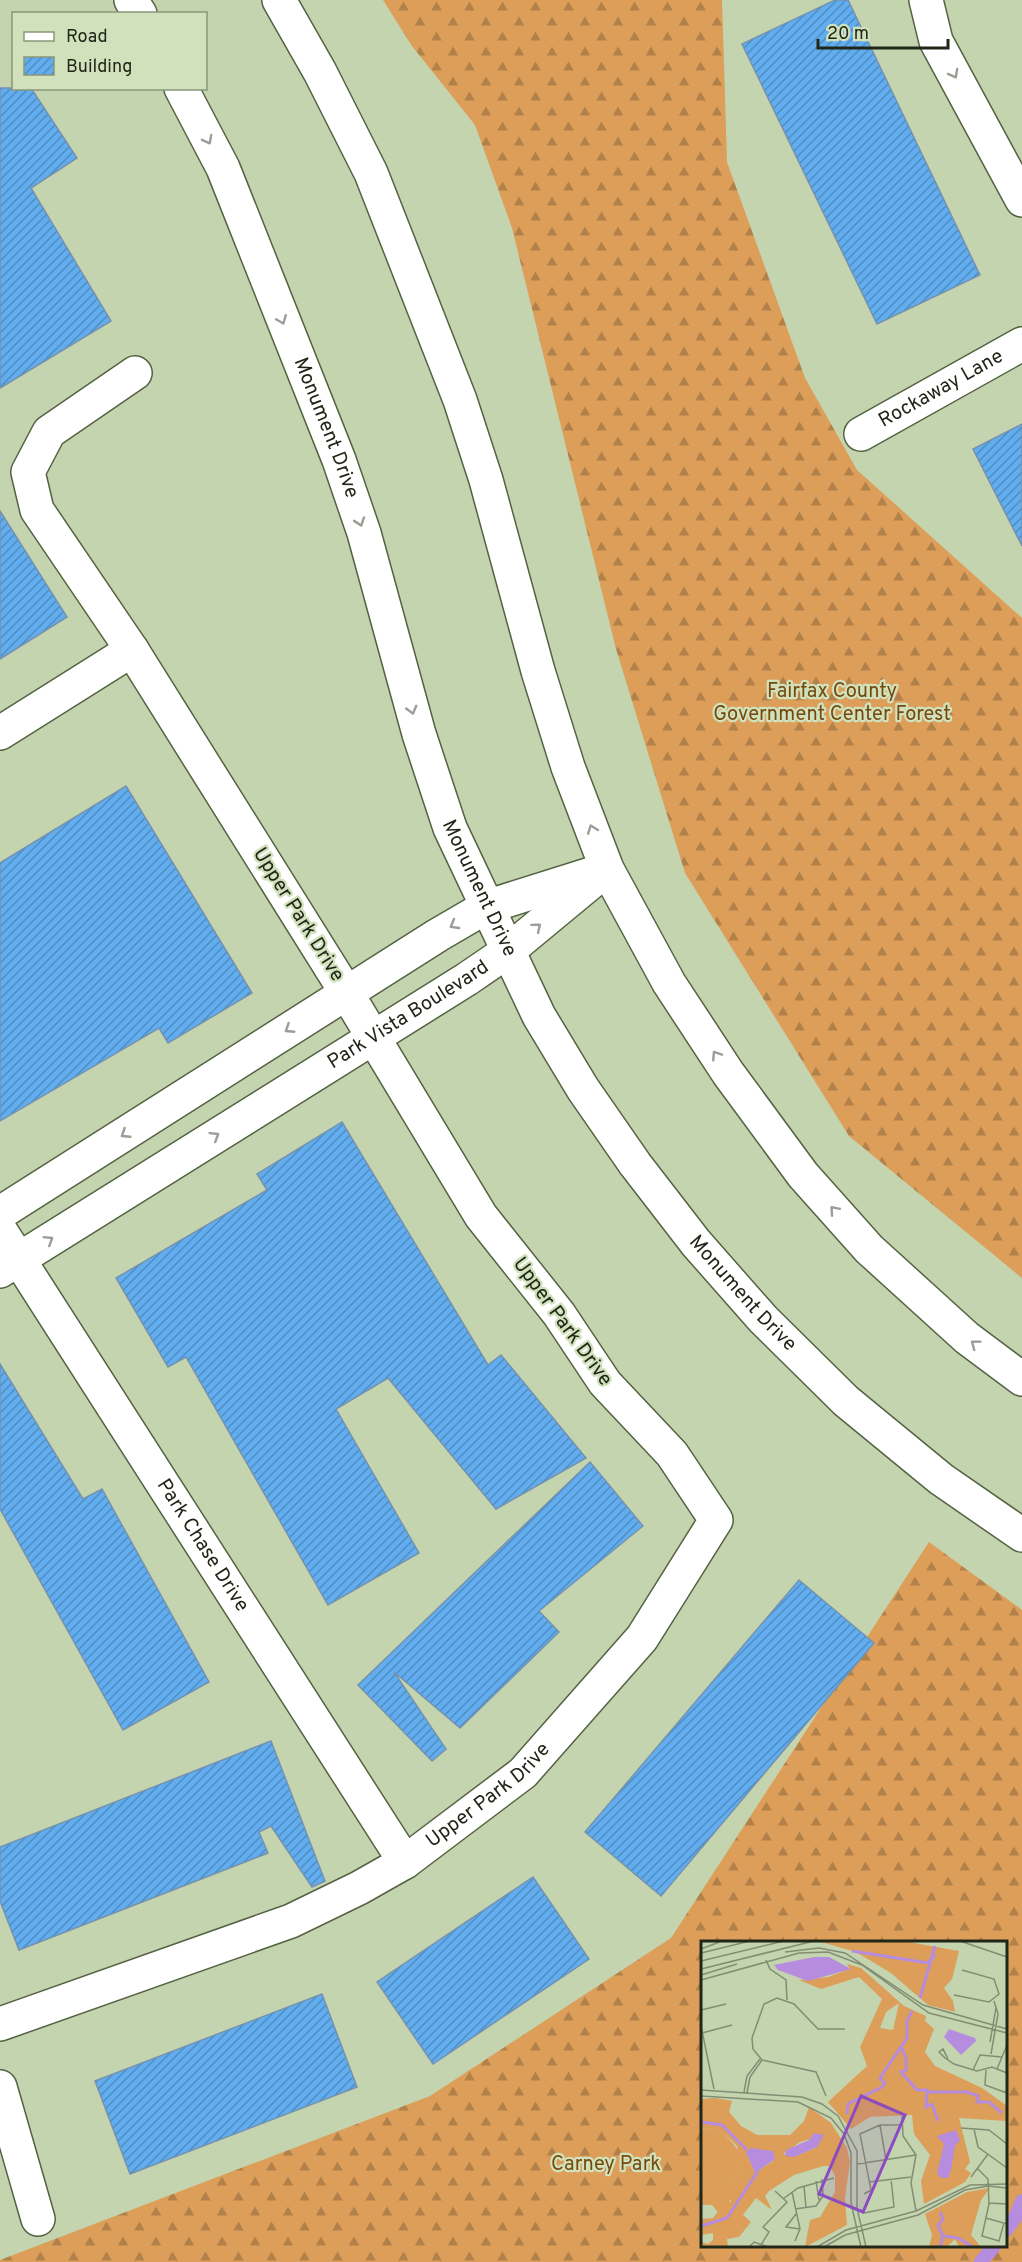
<svg xmlns="http://www.w3.org/2000/svg" width="1022" height="2262" font-family="Overpass,sans-serif">
  <style>
    .forest { fill: url(#forest-firs); fill-rule: evenodd }
    .lines { fill: none; stroke-linecap: round; stroke-linejoin: round }
    .stream { stroke: #b68cde; stroke-width: 14 }
    .building { fill: url(#building-hatch); stroke: #7592ae; stroke-width: 1.5 }
    .street-casing { stroke: #546242; stroke-width: 36 }
    .secondary-casing { stroke: #546242; stroke-width: 36 }
    .street { stroke: #fff; stroke-width: 33 }
    .secondary { stroke: #fff; stroke-width: 33 }
    .oneway { stroke: #9b9d97 }
    .labels { text-anchor: middle; dominant-baseline: central; stroke-width: 4.5; stroke-linejoin: round; paint-order: stroke }
    .street-label { font-size: 20px; fill: #202618; stroke: #d0e1bb }
    .park-label { font-size: 20px; fill: #75490d; stroke: #d0e1bb }
    .inset-river { fill: none; stroke: #b68cde; stroke-width: 3 }
    .inset-road { fill: none; stroke: #828e73; stroke-width: 1.5 }
    .view { fill: #8c4bc0; fill-opacity: 0.15; stroke: #8c4bc0; stroke-width: 3 }
    .inset-edge { fill: none; stroke: #202618; stroke-width: 3 }
  </style>
  <defs>
    <pattern id="forest-firs" width="22" height="20" patternUnits="userSpaceOnUse" patternTransform="scale(1.5)"><rect width="22" height="20" fill="#dc9e59"/><path d="M5 1l3.5 6h-7zM16 11l3.5 6h-7z" fill="#b28149"/></pattern>
    <pattern id="building-hatch" width="6" height="6" patternUnits="userSpaceOnUse" patternTransform="scale(1.5)"><rect width="6" height="6" fill="#61adf0"/><path d="M-1 1l2-2M0 6l6-6M5 7l2-2" fill="none" stroke="#508dc1"/></pattern>
  </defs>
  <rect width="100%" height="100%" fill="#c3d4af"/>
  <path class="forest" d="M 383,0 L 722,0 L 727,162 L 805,378 L 857,470 L 1022,618 L 1022,1278 L 849,1136 L 685,873 L 616,649 L 512,228 L 475,125 L 412,46 Z
    M 929,1542 L 1022,1610 L 1022,2262 L 0,2262 L 0,2260 L 430,2096 L 671,1938 ZM 702,1942 L 1006,1942 L 1006,2246 L 702,2246 Z"/>
  <g class="lines">
    <path class="stream" d="M 1006,2230 L 1015,2218 L 1022,2201
      M 981,2262 L 994,2246"/>
  </g>
  <path class="building" d="M 835,0 L 848,0 L 980,275 L 877,324 L 742,44 Z
    M 0,88 L 31,88 L 77,158 L 31,188 L 111,321 L 0,388 Z
    M 1022,424 L 1022,546 L 973,449 Z
    M 0,511 L 67,617 L 0,659 Z
    M 126,786 L 252,993 L 168,1043 L 159,1028 L 0,1121 L 0,863 Z
    M 342,1122 L 488,1365 L 501,1355 L 586,1458 L 496,1509 L 388,1378 L 336,1409 L 419,1553 L 328,1605 L 186,1357 L 168,1367 L 116,1278 L 267,1190 L 257,1174 Z
    M 0,1364 L 83,1499 L 102,1489 L 209,1682 L 123,1730 L 0,1509 Z
    M 590,1462 L 643,1526 L 539,1611 L 559,1632 L 460,1728 L 394,1672 L 446,1749 L 432,1761 L 358,1685 Z
    M 799,1580 L 874,1643 L 661,1896 L 585,1832 Z
    M 271,1741 L 325,1881 L 312,1887 L 271,1826 L 259,1832 L 268,1853 L 19,1950 L 0,1901 L 0,1847 Z
    M 533,1877 L 589,1959 L 433,2064 L 377,1982 Z
    M 322,1994 L 357,2087 L 130,2174 L 95,2081 Z"/>
  <g class="lines">
    <g class="street-casing">
      <g id="street">
        <path d="M 926,0 L 936,41 L 1022,200"/>
        <path id="s1" d="M 861,434 L 1022,344"/>
        <path d="M 0,733 L 132,650"/>
        <path d="M 0,1213 L 438,935 L 486,907 L 591,874"/>
        <path id="s2" d="M 0,1230 L 405,1862"/>
        <path id="s3" d="M 0,1271 L 467,979 L 508,951 L 607,869"/>
        <path id="s4" d="M 0,2024 L 291,1921 L 359,1888 L 405,1862 L 523,1773 L 642,1638 L 716,1520 L 672,1454 L 605,1383 L 559,1314 L 481,1216 L 346,992 L 132,650 L 37,510 L 28,472 L 49,432 L 135,373"/>
        <path d="M 0,2087 L 38,2219"/>
      </g>
    </g>
    <g class="secondary-casing">
      <g id="secondary">
        <path d="M 131,0 L 140,14"/>
        <path d="M 279,0 L 320,72 L 371,173 L 460,400 L 486,480 L 538,671 L 568,767 L 607,869 L 669,983 L 728,1073 L 803,1175 L 869,1249 L 967,1338 L 1022,1379"/>
        <path id="s5" d="M 181,88 L 223,168 L 339,460 L 364,533 L 419,734 L 450,828 L 539,1016 L 583,1089 L 635,1164 L 696,1243 L 763,1319 L 846,1401 L 941,1479 L 1022,1535"/>
      </g>
    </g>
    <use href="#street" class="street"/>
    <use href="#secondary" class="secondary"/>
  </g>
  <defs><path id="oneway-chevron" d="M-2-3.5L2.5 0L-2 3.5" fill="none" stroke-width="1.6" stroke-linecap="round" stroke-linejoin="round" transform="scale(1.5)"/></defs>
  <g class="oneway">
    <use href="#oneway-chevron" transform="translate(954 74) rotate(62)"/>
    <use href="#oneway-chevron" transform="translate(208 140) rotate(62)"/>
    <use href="#oneway-chevron" transform="translate(282 320) rotate(68)"/>
    <use href="#oneway-chevron" transform="translate(360 522) rotate(71)"/>
    <use href="#oneway-chevron" transform="translate(412 710) rotate(75)"/>
    <use href="#oneway-chevron" transform="translate(592 829) rotate(-111)"/>
    <use href="#oneway-chevron" transform="translate(454 925) rotate(150)"/>
    <use href="#oneway-chevron" transform="translate(537 927) rotate(-40)"/>
    <use href="#oneway-chevron" transform="translate(289 1029) rotate(147)"/>
    <use href="#oneway-chevron" transform="translate(716 1055) rotate(-123)"/>
    <use href="#oneway-chevron" transform="translate(125 1134) rotate(147)"/>
    <use href="#oneway-chevron" transform="translate(215 1136) rotate(-32)"/>
    <use href="#oneway-chevron" transform="translate(834 1210) rotate(-131)"/>
    <use href="#oneway-chevron" transform="translate(49 1240) rotate(-32)"/>
    <use href="#oneway-chevron" transform="translate(975 1344) rotate(-143)"/>
  </g>
  <g class="labels">
    <g class="street-label">
      <text stroke="none"><textPath href="#s1" startOffset="92">Rockaway Lane</textPath></text>
      <text stroke="none"><textPath href="#s5" startOffset="370">Monument Drive</textPath></text>
      <text stroke="none"><textPath href="#s5" startOffset="856">Monument Drive</textPath></text>
      <text transform="translate(298 915) rotate(58)">Upper Park Drive</text>
      <text stroke="none"><textPath href="#s3" startOffset="482">Park Vista Boulevard</textPath></text>
      <text stroke="none"><textPath href="#s5" startOffset="1342">Monument Drive</textPath></text>
      <text transform="translate(562 1322) rotate(54)">Upper Park Drive</text>
      <text stroke="none"><textPath href="#s2" startOffset="375">Park Chase Drive</textPath></text>
      <text stroke="none"><textPath href="#s4" startOffset="544">Upper Park Drive</textPath></text>
    </g>
    <g class="park-label">
      <text x="832" y="692">Fairfax County<tspan x="832" dy="23">Government Center Forest</tspan></text>
      <text x="606" y="2165">Carney Park</text>
    </g>
  </g>
  <g transform="translate(701 1941)">
    <rect width="306" height="306" fill="#c3d4af"/>
    <path d="M 0,188 L 23,192 L 38,210 L 41,226 L 31,243 L 31,258 L 17,271 L 11,264 L 0,264 Z" fill="#dc9e59"/>
    <path d="M 202,0 L 258,10 L 251,38 L 243,47 L 252,60 L 254,71 L 227,64 L 190,32 L 155,11 L 120,1 ZM 146,23 L 160,27 L 203,65 L 225,75 L 224,80 L 233,88 L 224,111 L 234,125 L 281,147 L 306,165 L 306,180 L 258,177 L 269,221 L 264,228 L 270,232 L 264,241 L 223,263 L 220,240 L 229,214 L 213,193 L 211,174 L 169,176 L 150,188 L 127,161 L 166,125 L 159,106 L 181,58 L 158,36 L 120,48 L 98,39 L 127,36 L 149,28 ZM 198,62 L 192,89 L 179,87 L 185,71 ZM 15,157 L 31,160 L 28,171 L 40,185 L 56,194 L 89,194 L 103,180 L 108,166 L 130,182 L 146,207 L 149,221 L 144,257 L 146,284 L 104,306 L 109,279 L 119,276 L 134,251 L 134,235 L 129,225 L 122,225 L 93,234 L 68,250 L 64,255 L 71,269 L 55,257 L 42,274 L 50,281 L 38,296 L 26,298 L 27,306 L 0,306 L 0,301 L 7,303 L 12,299 L 12,292 L 0,294 L 0,278 L 12,277 L 24,261 L 30,261 L 31,243 L 41,226 L 36,205 L 23,192 L 0,188 L 0,158 ZM 120,195 L 114,207 L 93,216 L 82,213 L 99,201 ZM 52,208 L 72,210 L 72,220 L 54,232 L 45,211 ZM 289,247 L 280,259 L 270,294 L 280,306 L 258,306 L 254,298 L 246,306 L 228,306 L 231,294 L 224,273 L 266,251 Z" fill="#dc9e59" fill-rule="evenodd"/>
    <path d="M 113,16 L 128,16 L 150,28 L 107,40 L 77,29 L 73,24 ZM 248,88 L 274,97 L 275,100 L 260,114 L 243,96 ZM 255,189 L 259,199 L 254,205 L 250,229 L 247,237 L 240,237 L 236,232 L 243,203 L 236,195 ZM 113,192 L 123,194 L 116,206 L 93,216 L 84,215 L 85,209 L 108,199 ZM 50,207 L 72,210 L 74,218 L 54,232 L 45,211 Z" fill="#b68cde"/>
    <path class="inset-river" d="M 151,10 L 227,22 L 234,14M 219,57 L 234,5M 201,107 L 205,118 L 205,129 L 200,131 L 216,149 L 226,149 L 225,166 L 231,163 L 237,180M 227,151 L 266,151 L 277,155 L 276,161 L 288,161 L 301,172M 146,173 L 147,163 L 181,146 L 184,142 L 179,137 L 206,97 L 206,80 L 211,70M 0,181 L 21,184 L 46,209M 239,271 L 242,278 L 237,285 L 242,295 L 239,306M 0,285 L 26,277 L 57,230M 242,295 L 257,297 L 272,306"/>
    <path class="inset-road" d="M 259,0 L 306,16M 0,8 L 21,0M 84,11 L 118,7 L 144,12 L 222,64 L 306,88M 0,12 L 49,0M 65,19 L 69,28 L 85,39 L 86,59M 0,20 L 83,0M 0,28 L 113,0M 0,34 L 36,23M 0,39 L 98,12 L 127,11 L 161,24 L 228,72 L 306,92M 253,54 L 288,61 L 298,53 L 293,38 L 261,29M 0,69 L 25,63M 0,85 L 13,148M 1,92 L 31,84M 289,101 L 295,67M 290,113 L 297,73 L 293,60M 247,118 L 242,108 L 238,111 L 244,117 L 253,123 L 276,130 L 291,126 L 306,132M 296,128 L 306,104M 272,129 L 279,114 L 301,116M 285,129 L 284,144 L 306,152M 0,149 L 101,156 L 121,163 L 137,175 L 156,210 L 156,267 L 165,306M 43,151 L 46,135 L 59,118M 46,152 L 49,136 L 61,119M 0,155 L 97,161 L 130,177 L 143,193 L 150,212 L 150,262 L 160,306M 125,155 L 115,131 L 61,119 L 52,108 L 51,97 L 63,63 L 76,57 L 93,63 L 117,88 L 144,88M 201,175 L 202,195 L 215,214 L 210,242 L 215,270M 179,184 L 185,219M 260,187 L 288,189 L 306,203M 273,188 L 277,206 L 306,227M 156,223 L 215,214M 276,227 L 287,238 L 288,263 L 281,295 L 298,300 L 303,282M 270,236 L 287,213M 115,240 L 118,259M 168,241 L 210,236M 103,245 L 105,267M 91,251 L 99,288 L 94,300M 163,253 L 170,249 L 159,193 L 179,184 L 200,184M 82,258 L 97,247 L 133,237M 288,262 L 306,263M 94,268 L 115,265 L 122,255 L 121,238M 163,272 L 193,266 L 190,238M 95,273 L 85,286 L 99,288M 285,277 L 306,283M 60,304 L 68,291 L 62,286 L 86,261 L 74,250M 48,306 L 53,301 L 67,306M 116,306 L 145,289 L 215,270 L 269,244 L 306,243M 123,306 L 144,294 L 217,274 L 264,249 L 287,245 L 306,247"/>
    <path class="view" d="M 160,155 L 204,174 L 162,271 L 118,253 Z"/>
    <rect width="306" height="306" class="inset-edge"/>
  </g>
  <rect x="12" y="12" width="195" height="78" fill="#d0e1bb" stroke="#8a967a" stroke-width="1.5"/>
  <rect x="24" y="32" width="30" height="9" fill="#ffffff" stroke="#8a967a" stroke-width="1.5"/>
  <text x="66" y="42" font-size="18" fill="#202618">Road</text>
  <rect x="24" y="57" width="30" height="18" fill="url(#building-hatch)" stroke="#8a967a" stroke-width="1.5"/>
  <text x="66" y="72" font-size="18" fill="#202618">Building</text>
  <path d="M818 39v9h130v-9" fill="none" stroke="#202618" stroke-width="3"/>
  <text x="827" y="39" font-size="18" fill="#202618" stroke="#d0e1bb" stroke-width="4.5" paint-order="stroke">20 m</text>
</svg>
